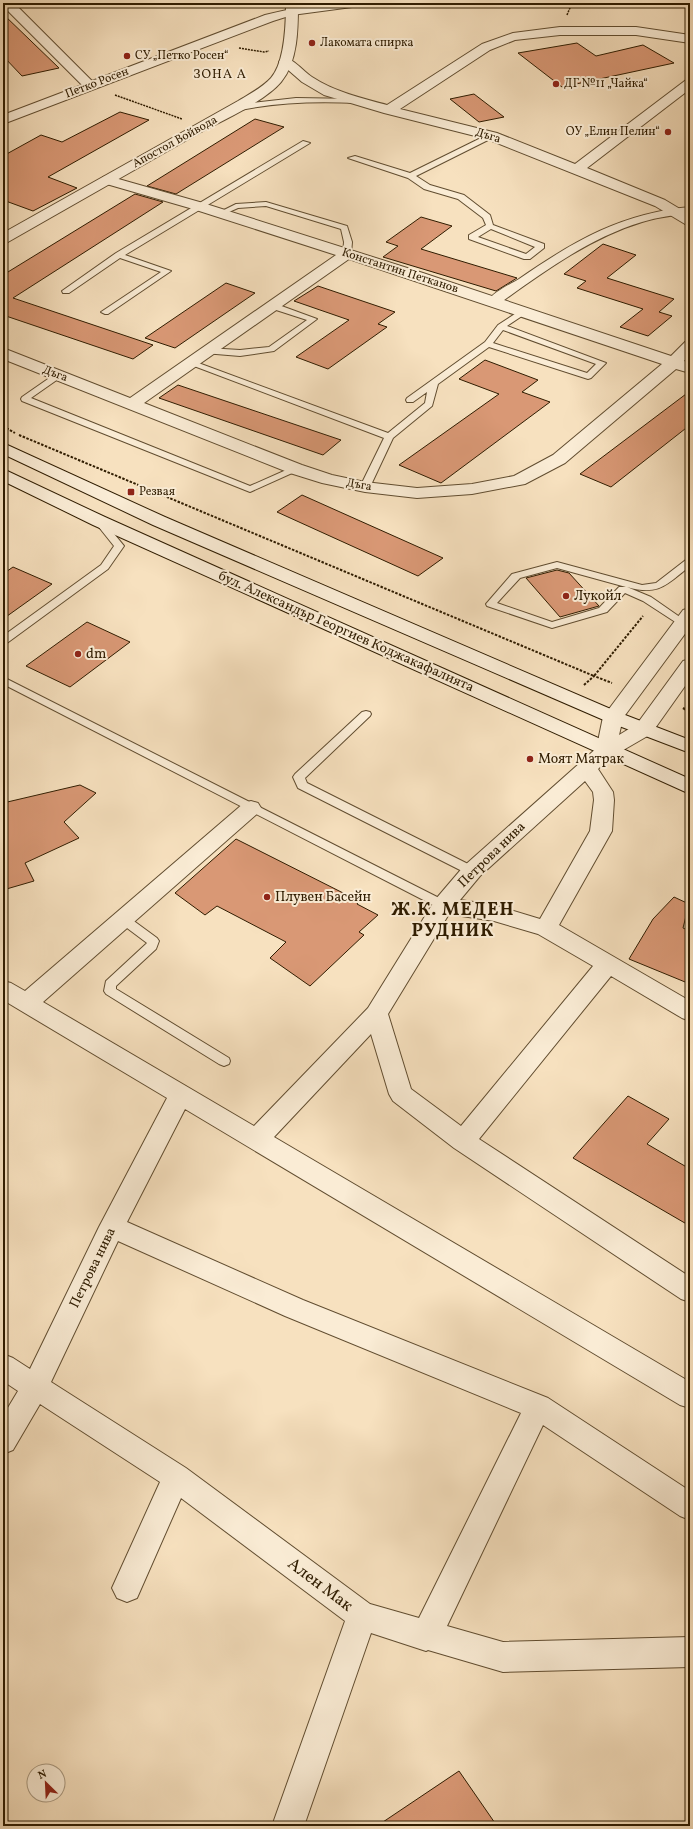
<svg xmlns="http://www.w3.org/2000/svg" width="693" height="1829" font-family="Vollkorn,serif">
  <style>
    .building { fill: #d99875; stroke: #2f1c00 }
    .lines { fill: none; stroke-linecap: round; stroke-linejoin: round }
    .service-casing { stroke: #614d30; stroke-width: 2 }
    .pedestrian-casing { stroke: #614d30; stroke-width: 2 }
    .minor-casing { stroke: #614d30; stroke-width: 2 }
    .tertiary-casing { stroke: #614d30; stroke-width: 2 }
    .secondary-casing { stroke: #2f1c00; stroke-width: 2 }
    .path-far2 { stroke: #2f1c00; stroke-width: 1.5; stroke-dasharray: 2 1; stroke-linecap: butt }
    .path-far1 { stroke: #2f1c00; stroke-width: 2; stroke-dasharray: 2.5 1.5; stroke-linecap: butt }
    .path { stroke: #2f1c00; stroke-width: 2.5; stroke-dasharray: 3 2; stroke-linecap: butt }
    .service { fill: #faecd5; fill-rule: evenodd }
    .pedestrian { fill: #faecd5; fill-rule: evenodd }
    .minor { fill: #faecd5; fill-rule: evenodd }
    .tertiary { fill: #faecd5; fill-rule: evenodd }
    .secondary { fill: #faecd5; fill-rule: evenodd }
    .poi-dot { fill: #8f2418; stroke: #faecd5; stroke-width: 1.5 }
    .labels { text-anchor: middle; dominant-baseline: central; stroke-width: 4; stroke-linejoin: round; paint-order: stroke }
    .far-poi-label { font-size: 12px; fill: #2f1c00; stroke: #faecd5; text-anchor: start }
    .far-street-label { font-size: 12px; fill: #2f1c00; stroke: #faecd5 }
    .far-neighbourhood-label { font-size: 13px; letter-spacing: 1px; fill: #2f1c00; stroke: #faecd5 }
    .poi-label { font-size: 14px; fill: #2f1c00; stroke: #faecd5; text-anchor: start }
    .street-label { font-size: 14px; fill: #2f1c00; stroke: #faecd5 }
    .near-street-label { font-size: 17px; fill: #2f1c00; stroke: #faecd5 }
    .district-label { font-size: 18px; font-weight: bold; letter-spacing: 1px; fill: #2f1c00; stroke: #faecd5 }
  </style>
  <rect width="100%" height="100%" fill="#f7e1bf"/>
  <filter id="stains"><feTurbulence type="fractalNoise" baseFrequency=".005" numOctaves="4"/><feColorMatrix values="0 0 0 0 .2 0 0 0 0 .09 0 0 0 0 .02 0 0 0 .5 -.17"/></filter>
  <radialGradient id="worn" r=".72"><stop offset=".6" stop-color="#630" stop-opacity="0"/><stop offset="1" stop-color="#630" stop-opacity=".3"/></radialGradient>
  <path class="building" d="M 3,14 L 59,68 L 22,76 L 3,56 Z
    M 577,43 L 596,56 L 643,45 L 674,63 L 562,87 L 518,53 Z
    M 474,94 L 504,117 L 479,122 L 450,99 Z
    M 120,112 L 149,120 L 48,177 L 77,188 L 33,211 L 3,200 L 3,156 L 41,135 L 62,142 Z
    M 255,119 L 284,127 L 176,194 L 147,186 Z
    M 135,194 L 163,202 L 13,298 L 153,345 L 133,359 L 3,315 L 3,275 Z
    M 421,217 L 452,226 L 421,249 L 517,278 L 496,291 L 383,257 L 398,246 L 386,242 Z
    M 603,244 L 636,255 L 607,278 L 674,299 L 659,312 L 672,316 L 648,336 L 620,327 L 643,309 L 577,288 L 586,281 L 564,274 Z
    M 226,283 L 255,293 L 175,348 L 145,338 Z
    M 318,286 L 395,312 L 378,324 L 387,327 L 328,369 L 296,357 L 349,320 L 294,301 Z
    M 485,360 L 538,380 L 522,392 L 550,402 L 441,483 L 399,465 L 499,394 L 459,379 Z
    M 178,385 L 341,440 L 323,455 L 159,398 Z
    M 690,391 L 690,425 L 611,487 L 580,474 Z
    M 302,495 L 443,558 L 418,576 L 277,512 Z
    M 13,567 L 52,584 L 3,619 L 3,574 Z
    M 557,570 L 569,573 L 599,606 L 560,617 L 526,578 Z
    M 87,622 L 130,642 L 70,687 L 26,666 Z
    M 80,785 L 96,793 L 64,822 L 79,838 L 25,863 L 34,881 L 3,890 L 3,803 Z
    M 236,839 L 359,901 L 357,904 L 378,915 L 359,932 L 364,935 L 310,986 L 270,958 L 286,942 L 217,906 L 205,915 L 175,893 Z
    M 674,897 L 689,904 L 683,928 L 690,931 L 690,984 L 629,959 L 653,919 Z
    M 628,1096 L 669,1119 L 647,1144 L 690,1169 L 690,1226 L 573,1158 Z
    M 459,1771 L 497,1826 L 377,1826 Z"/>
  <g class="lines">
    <g class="service-casing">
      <path id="service" d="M 296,98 L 357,99 L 360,101 L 357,103 C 316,101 276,102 236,111 L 232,109 L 251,103 Z
        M 489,134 L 496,136 L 416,176 L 430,185 L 464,195 L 490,215 L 493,225 L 544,244 L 544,248 L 530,259 L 524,259 L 469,239 L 469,235 L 486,225 L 483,218 L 458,199 L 424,189 L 408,178 L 348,158 L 355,156 L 410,173 ZM 491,229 L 535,247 L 526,254 L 478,237 Z
        M 303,141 L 310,143 L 125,255 L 171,271 L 108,314 L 105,314 L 101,312 L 161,272 L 120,258 L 69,293 L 63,293 L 62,291 L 116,253 Z
        M 266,202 L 347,226 L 352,242 L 351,254 L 347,256 L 343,254 L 344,242 L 341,229 L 266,206 L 238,208 L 220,216 L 216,214 L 236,204 Z
        M 270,304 L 276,304 L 317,319 L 274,351 L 240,356 L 204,353 L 204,349 L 207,348 L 240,350 L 269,347 L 307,320 L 270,308 Z
        M 521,310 L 524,310 L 528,312 L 507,326 L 606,363 L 591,378 L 588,379 L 489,347 L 438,384 L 432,406 L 393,438 L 370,487 L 365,490 L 360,487 L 384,438 L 186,363 L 187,361 L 193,361 L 388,433 L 425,403 L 427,392 L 413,402 L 407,402 L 406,400 L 407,398 L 485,342 L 498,325 ZM 503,330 L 596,364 L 587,373 L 493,343 Z
        M 58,372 L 62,375 L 61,377 L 31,398 L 250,486 L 293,467 L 296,466 L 301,469 L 250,492 L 22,401 L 21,399 L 22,397 Z
        M 99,518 L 102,519 L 124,546 L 108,569 L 7,643 L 3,644 L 3,636 L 101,565 L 114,546 L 94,521 Z
        M 690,558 L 690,566 C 666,585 659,596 627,587 L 651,597 L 687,622 L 688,624 L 687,626 L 683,627 L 643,601 L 625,593 L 607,612 L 552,628 L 487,606 L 486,604 L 512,574 L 557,562 L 642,585 L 656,583 L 687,559 ZM 557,568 L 626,587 L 619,587 L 599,608 L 552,622 L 497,603 L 520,578 Z
        M 3,677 L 447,902 L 449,905 L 447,908 L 439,908 L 3,684 Z
        M 366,711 L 370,712 L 371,714 L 370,716 L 305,778 L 307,783 L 476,868 L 478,871 L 476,874 L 468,874 L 298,788 L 293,777 L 295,774 L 362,712 Z
        M 123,915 L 127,916 L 157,938 L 159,941 L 156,949 L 116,986 L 116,989 L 229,1058 L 230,1061 L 229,1064 L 224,1066 L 219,1064 L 106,994 L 104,991 L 106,981 L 146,944 L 147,943 L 119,922 L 117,919 L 119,916 Z"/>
    </g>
    <g class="pedestrian-casing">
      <path id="pedestrian" d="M 690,207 L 690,213 C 674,215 658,217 642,222 C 589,238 542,273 497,305 L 489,305 L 487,302 C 493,292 509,285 519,279 C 574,241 622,213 690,207 Z"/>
    </g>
    <g class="minor-casing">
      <path id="minor" d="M 3,3 L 14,3 L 92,81 L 265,15 C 296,7 326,3 358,3 L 352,7 L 292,15 L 273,21 L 3,124 L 3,115 L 82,85 L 3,6 Z
        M 560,27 L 636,27 L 690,35 L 690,43 L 636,35 L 560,35 L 515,40 L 490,50 L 400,109 L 497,133 L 575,164 L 686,80 L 690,79 L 690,89 L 587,168 L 665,200 L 690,215 L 690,225 L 685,224 L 655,206 L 487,139 L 384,113 L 324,95 L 302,82 L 279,62 L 281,59 C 293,56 302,71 312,77 C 335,92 361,98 387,105 L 482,44 L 513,33 Z
        M 108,176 L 203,203 L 423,273 L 671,356 L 685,342 L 690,340 L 690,354 L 684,361 L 690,363 L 690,373 L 676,369 L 565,463 L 525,484 L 472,494 L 417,498 L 365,492 L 322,483 L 290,473 L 3,359 L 3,348 L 130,398 L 336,255 L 193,209 L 103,183 L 101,180 L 103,177 ZM 349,259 L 662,364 L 553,455 L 514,476 L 472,484 L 417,488 L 365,482 L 332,475 L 302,465 L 144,403 Z
        M 606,744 L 613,746 L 616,751 L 598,769 L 613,792 L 614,800 L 612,831 L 559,925 L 690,1001 L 690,1021 L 682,1018 L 611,976 L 479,1139 L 690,1277 L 690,1302 L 681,1299 L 454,1148 L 393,1101 L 389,1094 L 371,1034 L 274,1137 L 690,1382 L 690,1408 L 680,1405 L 185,1109 L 127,1222 L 303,1300 L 548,1398 L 690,1491 L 690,1520 L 680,1516 L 543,1425 L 447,1626 L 503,1642 L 690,1637 L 690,1667 L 503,1672 L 428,1650 L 426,1651 L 371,1633 L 304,1826 L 272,1826 L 345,1621 L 181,1498 L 137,1598 L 127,1602 L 117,1598 L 112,1588 L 160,1482 L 40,1404 L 13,1450 L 3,1454 L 3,1416 L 18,1391 L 3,1381 L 3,1354 L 13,1358 L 30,1369 L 99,1227 L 167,1098 L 3,1000 L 3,981 L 11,983 L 25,991 L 244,803 L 251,801 L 258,803 L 261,808 L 258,813 L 43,1002 L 254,1126 L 368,1008 L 435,900 L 464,866 L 599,746 ZM 585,781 L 593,792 L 594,800 L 590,831 L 540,919 L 494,905 L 460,900 L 480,876 ZM 449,914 L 494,921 L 538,934 L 593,966 L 461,1126 L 411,1089 L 388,1014 ZM 118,1241 L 285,1316 L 521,1413 L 419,1618 L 370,1604 L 186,1468 L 51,1382 Z"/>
    </g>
    <g class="tertiary-casing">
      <path id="tertiary" d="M 286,3 L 298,3 C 298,28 298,62 281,82 C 265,101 224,120 201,132 C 137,169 72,205 8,242 L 3,243 L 3,233 L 238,101 C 249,94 262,88 271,78 C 285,62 286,24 286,3 Z
        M 690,608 L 690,627 L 623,718 L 619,735 L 637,724 L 683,661 L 690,659 L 690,679 L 651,734 L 613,756 L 606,758 L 599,756 L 596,751 L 603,717 L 683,610 Z"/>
    </g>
    <g class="secondary-casing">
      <path id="secondary" d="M 3,443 L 165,517 L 620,713 L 690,740 L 690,753 L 606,721 L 153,525 L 3,454 Z
        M 3,469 L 105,517 L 690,779 L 690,794 L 93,525 L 3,481 Z"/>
    </g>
    <path class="path-far2" d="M 370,5 L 381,3
      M 567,15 L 572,3
      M 239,48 L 264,52 L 269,51
      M 115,95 L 182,119"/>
    <path class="path-far1" d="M 3,426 L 15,433
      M 19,435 L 594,676 L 643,616
      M 584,685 L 594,676 L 612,683"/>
    <path class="path" d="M 683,708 L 690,712"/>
    <use href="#service" class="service"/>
    <use href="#pedestrian" class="pedestrian"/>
    <use href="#minor" class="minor"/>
    <use href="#tertiary" class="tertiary"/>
    <use href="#secondary" class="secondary"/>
  </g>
  <g class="poi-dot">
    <circle cx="312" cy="43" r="4"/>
    <circle cx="127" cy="56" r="4"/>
    <circle cx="556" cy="84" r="4"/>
    <circle cx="668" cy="132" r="4"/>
    <rect x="127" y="488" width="8" height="8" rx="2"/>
    <circle cx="566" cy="596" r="4"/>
    <circle cx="78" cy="654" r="4"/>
    <circle cx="530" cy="759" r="4"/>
    <circle cx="267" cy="897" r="4"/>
  </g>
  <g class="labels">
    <g class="far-poi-label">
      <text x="320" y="43">Лакомата спирка</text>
      <text x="135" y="56">СУ „Петко Росен“</text>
      <text x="564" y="84">ДГ №11 „Чайка“</text>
      <text x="660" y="132" text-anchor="end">ОУ „Елин Пелин“</text>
      <text x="139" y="492">Резвая</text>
    </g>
    <g class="far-street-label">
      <text transform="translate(97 83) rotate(-21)">Петко Росен</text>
      <text transform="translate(488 136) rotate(17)">Дъга</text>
      <text transform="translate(175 142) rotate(-29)">Апостол Войвода</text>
      <text transform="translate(400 271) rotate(18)">Константин Петканов</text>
      <text transform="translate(55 374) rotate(21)">Дъга</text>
      <text transform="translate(359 485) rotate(10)">Дъга</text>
    </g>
    <g class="far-neighbourhood-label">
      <text x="220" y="75">ЗОНА А</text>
    </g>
    <g class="poi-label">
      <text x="574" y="596">Лукойл</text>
      <text x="86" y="654">dm</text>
      <text x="538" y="759">Моят Матрак</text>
      <text x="275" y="897">Плувен Басейн</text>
    </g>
    <g class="street-label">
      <text transform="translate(346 632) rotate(24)">бул. Александър Георгиев Коджакафалията</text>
      <text transform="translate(492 855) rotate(-44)">Петрова нива</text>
      <text transform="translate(93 1268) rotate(-64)">Петрова нива</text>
    </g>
    <g class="near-street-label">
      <text transform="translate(320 1585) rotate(37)">Ален Мак</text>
    </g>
    <g class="district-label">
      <text x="453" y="910">Ж.К. МЕДЕН<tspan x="453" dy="21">РУДНИК</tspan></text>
    </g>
  </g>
  <rect width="693" height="1829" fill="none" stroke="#f7e1bf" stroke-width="16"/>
  <rect x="4" y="4" width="685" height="1821" fill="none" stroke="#2f1c00" stroke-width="2"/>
  <rect x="8" y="8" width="677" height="1813" fill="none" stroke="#2f1c00"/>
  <g transform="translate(46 1783) rotate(336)"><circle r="19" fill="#faecd5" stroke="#a99980"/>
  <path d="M0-3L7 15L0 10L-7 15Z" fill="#8f2418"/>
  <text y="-6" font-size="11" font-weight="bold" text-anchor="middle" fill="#2f1c00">N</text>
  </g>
  <rect width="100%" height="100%" filter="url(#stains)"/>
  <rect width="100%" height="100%" fill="url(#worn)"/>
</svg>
